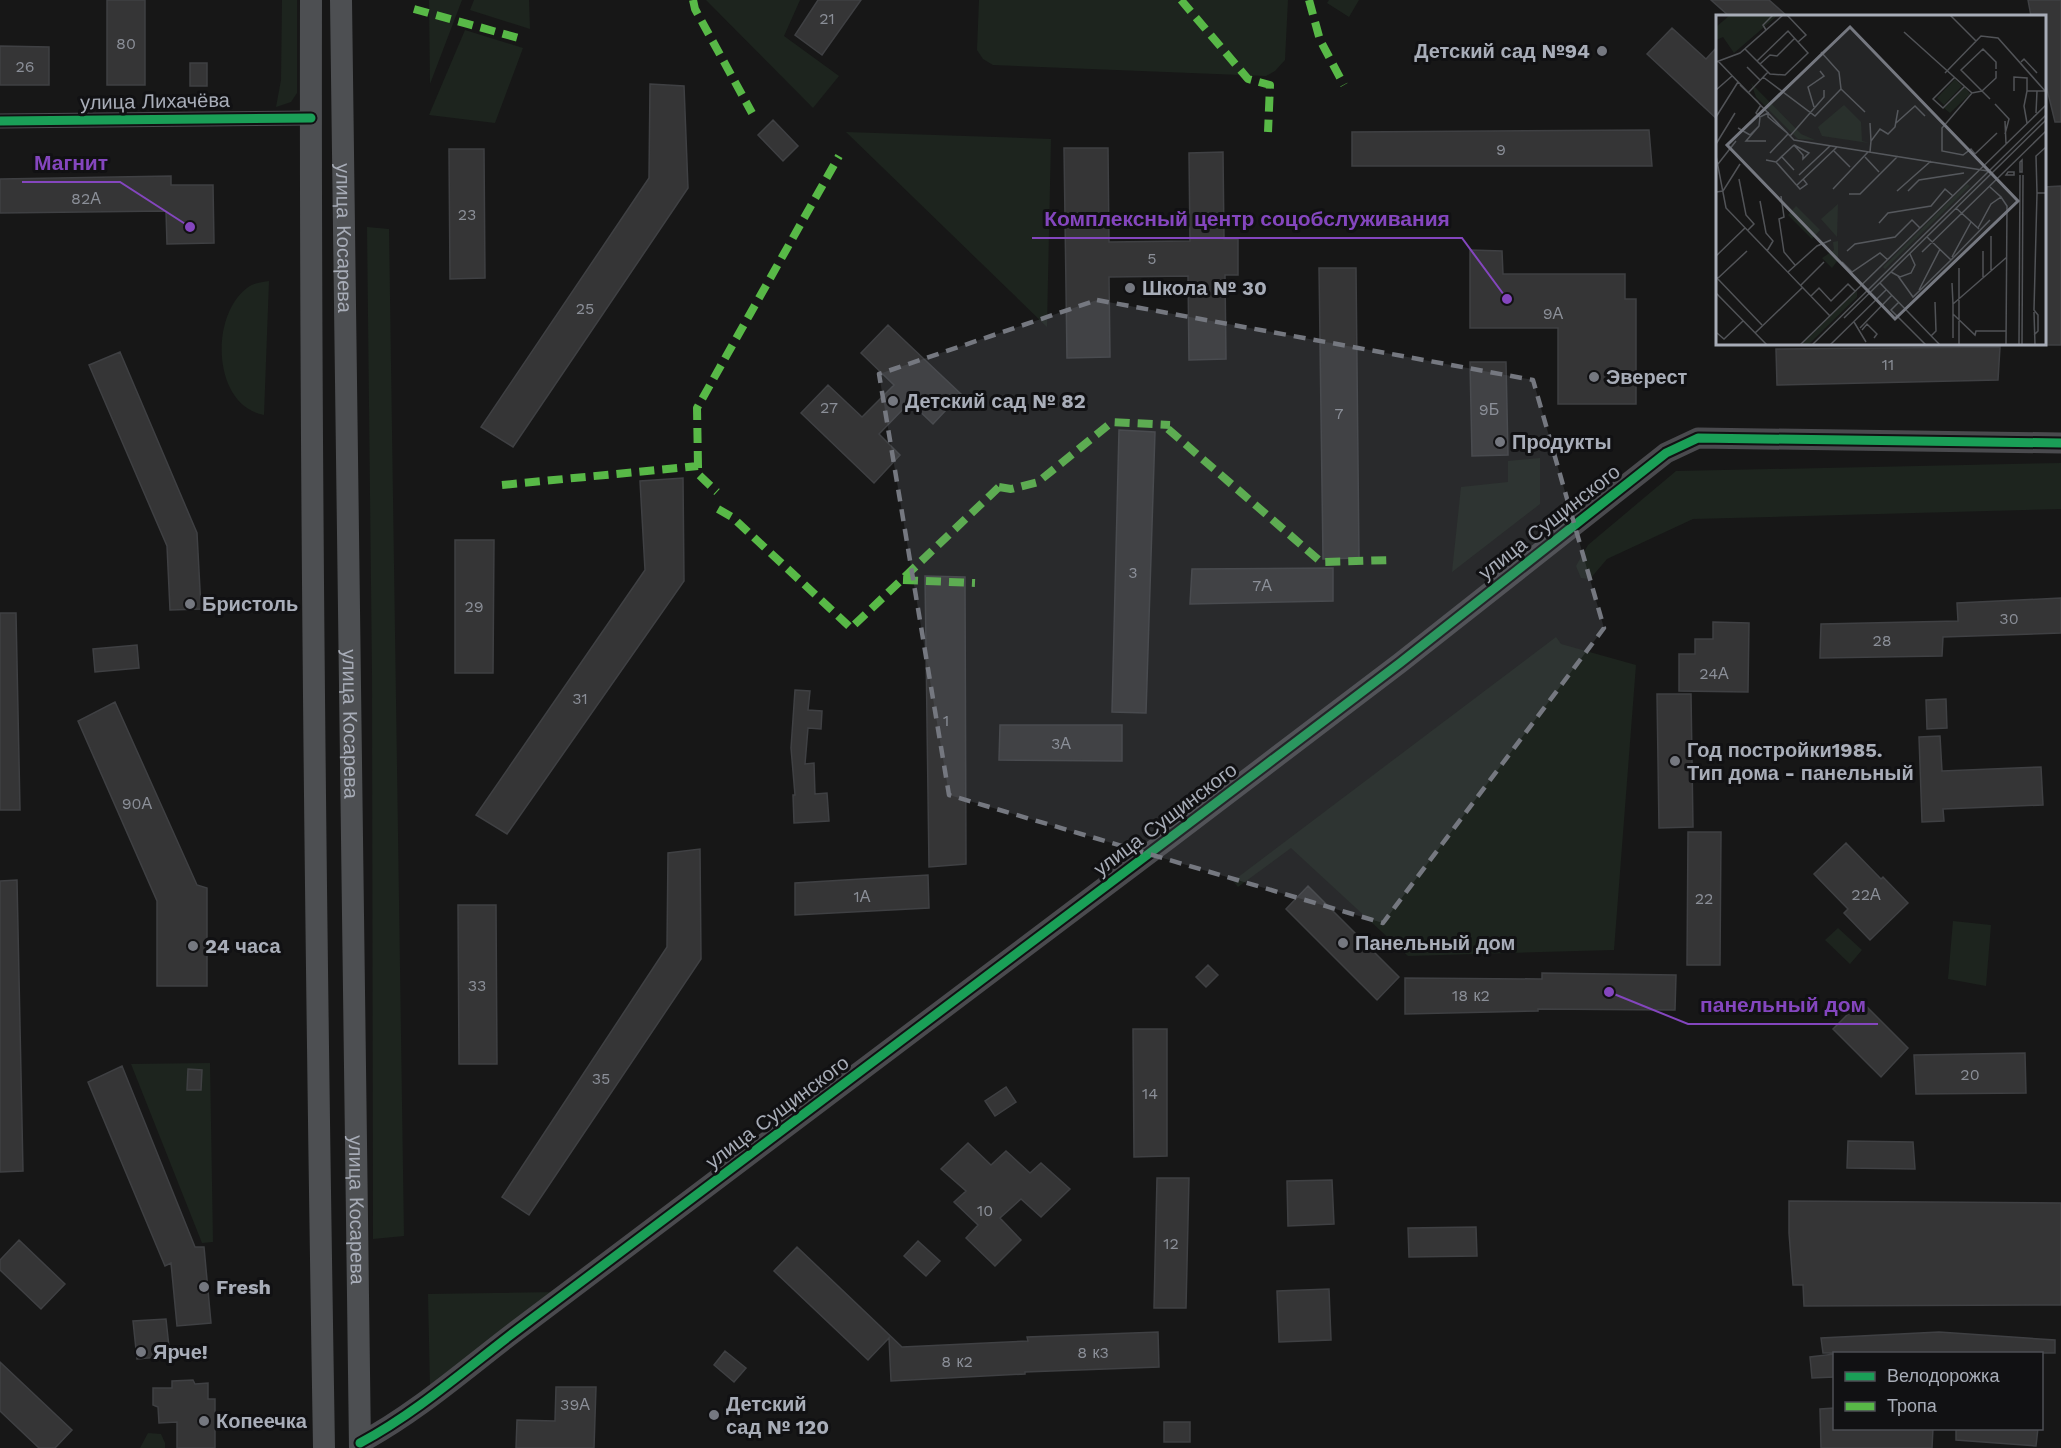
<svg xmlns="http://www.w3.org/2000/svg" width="2061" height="1448" font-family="'Work Sans',sans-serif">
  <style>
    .green { fill: #1d241e }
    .building { fill: #353536; stroke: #3f4043; stroke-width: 1.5 }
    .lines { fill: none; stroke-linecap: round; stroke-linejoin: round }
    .street { stroke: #4b4c50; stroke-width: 15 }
    .secondary { stroke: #4a4a4e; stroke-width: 21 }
    .primary { stroke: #4d4f52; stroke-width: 22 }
    .quiet { stroke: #58b947; stroke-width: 8; stroke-dasharray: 15 8; stroke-linecap: butt }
    .cycleway-casing { stroke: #111113; stroke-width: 13 }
    .cycleway { stroke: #1a9f57; stroke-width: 9 }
    .marked { fill: #757880; fill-opacity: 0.2; stroke: #757880; stroke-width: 4.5; stroke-dasharray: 12 8; stroke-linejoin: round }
    .poi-dot { fill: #757880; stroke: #111113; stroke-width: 2 }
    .labels { text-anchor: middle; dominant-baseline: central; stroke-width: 6; stroke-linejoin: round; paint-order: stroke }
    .number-label { font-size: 16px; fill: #8b8f98 }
    .poi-label { font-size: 20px; font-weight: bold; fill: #a8adb8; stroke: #111113; text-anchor: start }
    .street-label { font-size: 20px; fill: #a8adb8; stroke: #111113 }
    .inset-road { fill: none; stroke: #515357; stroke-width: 1.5 }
    .view { fill: #757880; fill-opacity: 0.15; stroke: #757880; stroke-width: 3 }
    .inset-edge { fill: none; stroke: #a8adb8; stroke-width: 3 }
    .leader { fill: none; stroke: #8446be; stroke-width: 2 }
    .callout-dot { fill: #8446be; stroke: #111113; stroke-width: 2 }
    .callout-label { font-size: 21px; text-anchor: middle; font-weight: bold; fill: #8446be; stroke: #111113; stroke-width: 6; stroke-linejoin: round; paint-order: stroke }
  </style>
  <rect width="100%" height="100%" fill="#171717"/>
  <path class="green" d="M 282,0 L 297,0 L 297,93 L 291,102 L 276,107 L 281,80 Z
    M 429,0 L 462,0 L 430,84 Z
    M 474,0 L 529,0 L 530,29 L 470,10 Z
    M 706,0 L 800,0 L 784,36 L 839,76 L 813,108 Z
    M 979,0 L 1288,0 L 1285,60 L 1275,71 L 1266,76 L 993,65 L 983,59 L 977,50 Z
    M 1329,0 L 1359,0 L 1349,17 L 1327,3 Z
    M 465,30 L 523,48 L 495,123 L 429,115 Z
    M 846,132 L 1051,139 L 1047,327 Z
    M 367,227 L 389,229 L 404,1236 L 373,1239 L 372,673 Z
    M 269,281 L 264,415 C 213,406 209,317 247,288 C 253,283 262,282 269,281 Z
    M 1540,458 L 1540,504 L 1452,572 L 1461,487 L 1508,482 L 1508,461 Z
    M 2061,463 L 2061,509 L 1693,519 L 1607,559 L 1590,579 L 1581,578 L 1576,566 L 1588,545 L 1676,471 Z
    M 1556,637 L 1561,644 L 1636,665 L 1614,950 L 1408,956 L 1291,848 L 1238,887 L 1233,881 Z
    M 1953,921 L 1991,925 L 1986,986 L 1948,979 Z
    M 1838,928 L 1862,950 L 1850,964 L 1825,940 Z
    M 210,1063 L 213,1242 L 202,1243 L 131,1064 Z
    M 559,1292 L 430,1388 L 428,1294 Z
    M 148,1433 L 161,1434 L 165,1443 L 165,1448 L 140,1448 Z"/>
  <path class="building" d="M 107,0 L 145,0 L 145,85 L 107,85 Z
    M 818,0 L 861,0 L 822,55 L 795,35 Z
    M 1711,0 L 1769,0 L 1787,16 L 1729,16 Z
    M 2028,0 L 2061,0 L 2061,122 L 2055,122 L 2044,77 L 2044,16 L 2031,16 Z
    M 1672,28 L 1706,59 L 1718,46 L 1718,120 L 1647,54 Z
    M 0,46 L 49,47 L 49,85 L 0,85 Z
    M 190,63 L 207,63 L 207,86 L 190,86 Z
    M 650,84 L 684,86 L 688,188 L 513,447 L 481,427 L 649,178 Z
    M 773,120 L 798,146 L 783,161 L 758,135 Z
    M 1649,130 L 1652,166 L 1352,166 L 1352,132 Z
    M 1064,148 L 1108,148 L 1109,242 L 1190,241 L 1189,153 L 1223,152 L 1224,239 L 1238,239 L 1238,275 L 1225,275 L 1226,359 L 1189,360 L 1188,276 L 1109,277 L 1110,357 L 1067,358 Z
    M 449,149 L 484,149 L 485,278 L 450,279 Z
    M 171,176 L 171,185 L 213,185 L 214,243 L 167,244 L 166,211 L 0,213 L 0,179 Z
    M 2061,186 L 2061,345 L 2044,345 L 2044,187 Z
    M 1470,250 L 1502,251 L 1503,274 L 1625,274 L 1625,299 L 1636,299 L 1636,404 L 1558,404 L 1558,328 L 1470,328 Z
    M 1319,268 L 1356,268 L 1359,558 L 1323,559 Z
    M 888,325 L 961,394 L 933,424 L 910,402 L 879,434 L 900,455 L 874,483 L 801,413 L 828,385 L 862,417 L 894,385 L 861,353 Z
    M 2000,347 L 1998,380 L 1777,385 L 1776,349 Z
    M 120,352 L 197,533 L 201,609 L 170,610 L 167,546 L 89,365 Z
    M 1470,362 L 1506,362 L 1508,455 L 1472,456 Z
    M 1119,430 L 1155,432 L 1146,713 L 1112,712 Z
    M 683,478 L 684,581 L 507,834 L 476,815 L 645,570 L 640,481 Z
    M 455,540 L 494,540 L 493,673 L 455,673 Z
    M 1333,568 L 1333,601 L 1190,604 L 1192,569 Z
    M 925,576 L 965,577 L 966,864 L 929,867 Z
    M 2061,598 L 2061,633 L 1943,637 L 1942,656 L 1820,658 L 1821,624 L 1958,621 L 1957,603 Z
    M 0,613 L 16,613 L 20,810 L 0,810 Z
    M 1713,622 L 1749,623 L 1748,692 L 1679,691 L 1679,654 L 1695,654 L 1695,639 L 1713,639 Z
    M 137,645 L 139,668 L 95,672 L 93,649 Z
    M 795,690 L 810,691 L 808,710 L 822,711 L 821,729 L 808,728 L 805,764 L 814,763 L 815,794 L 827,793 L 829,821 L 794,823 L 793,795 L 795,795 L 791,748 Z
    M 1657,694 L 1691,694 L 1693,827 L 1659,828 Z
    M 1946,699 L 1947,728 L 1927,729 L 1926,700 Z
    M 115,702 L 197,885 L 207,888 L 207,986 L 157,986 L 157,901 L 78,721 Z
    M 1000,725 L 1122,725 L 1122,761 L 999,760 Z
    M 1940,736 L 1942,771 L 2041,767 L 2043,805 L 1943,809 L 1944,821 L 1922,822 L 1919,737 Z
    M 1688,832 L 1721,832 L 1720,965 L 1687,965 Z
    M 1846,843 L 1881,879 L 1883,877 L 1908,903 L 1870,940 L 1844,913 L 1848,909 L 1814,874 Z
    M 700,849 L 701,959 L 529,1215 L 502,1197 L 667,947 L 668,853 Z
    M 928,875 L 929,908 L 795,915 L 795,883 Z
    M 17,880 L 23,1171 L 0,1172 L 0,881 Z
    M 1308,886 L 1399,977 L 1377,1000 L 1286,909 Z
    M 458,905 L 496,905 L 497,1064 L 459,1064 Z
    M 1208,965 L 1218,975 L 1206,987 L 1196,977 Z
    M 1542,973 L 1676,975 L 1675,1010 L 1538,1009 L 1538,1011 L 1405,1014 L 1405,978 L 1542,979 Z
    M 1861,1001 L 1908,1048 L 1881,1077 L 1833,1029 Z
    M 1133,1029 L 1167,1029 L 1167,1156 L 1134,1157 Z
    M 2025,1053 L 2026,1093 L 1916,1094 L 1914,1055 Z
    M 122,1066 L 195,1247 L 204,1247 L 211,1323 L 177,1326 L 171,1263 L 165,1266 L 88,1082 Z
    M 188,1069 L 202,1070 L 201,1090 L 187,1090 Z
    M 1006,1087 L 1016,1102 L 995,1116 L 985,1101 Z
    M 1848,1141 L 1913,1142 L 1915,1169 L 1847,1168 Z
    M 968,1143 L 991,1165 L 1006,1151 L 1030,1173 L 1041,1163 L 1070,1189 L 1041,1217 L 1021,1199 L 1000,1218 L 1021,1240 L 995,1266 L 966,1238 L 978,1225 L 954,1202 L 966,1191 L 941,1169 Z
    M 1157,1178 L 1189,1178 L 1186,1308 L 1154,1308 Z
    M 1332,1180 L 1334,1224 L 1288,1226 L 1287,1181 Z
    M 1789,1201 L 2061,1203 L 2061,1305 L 1804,1306 L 1803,1285 L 1793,1285 L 1789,1233 Z
    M 1476,1227 L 1477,1256 L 1409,1257 L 1408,1228 Z
    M 19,1240 L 65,1284 L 41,1309 L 0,1270 L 0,1260 Z
    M 918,1241 L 940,1261 L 926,1276 L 904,1256 Z
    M 797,1247 L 902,1347 L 1028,1341 L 1027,1337 L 1158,1332 L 1159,1367 L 1025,1372 L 1025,1374 L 891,1381 L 889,1338 L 868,1360 L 774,1271 Z
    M 1329,1289 L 1331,1340 L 1279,1342 L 1277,1291 Z
    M 166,1319 L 170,1356 L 137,1359 L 133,1321 Z
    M 1939,1332 L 2055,1340 L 2055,1353 L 1823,1353 L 1821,1338 Z
    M 725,1351 L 746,1368 L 734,1382 L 714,1365 Z
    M 1834,1354 L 1834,1377 L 1812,1378 L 1810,1357 Z
    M 0,1362 L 72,1430 L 55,1448 L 39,1448 L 0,1411 Z
    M 193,1380 L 195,1384 L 208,1383 L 208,1399 L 215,1399 L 215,1448 L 177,1448 L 177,1422 L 159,1423 L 158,1407 L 153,1405 L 153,1388 L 172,1388 L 172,1381 Z
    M 556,1387 L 596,1387 L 594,1448 L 516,1448 L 517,1420 L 555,1421 Z
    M 1834,1408 L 1834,1428 L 1933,1428 L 1932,1448 L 1821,1448 L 1820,1409 Z
    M 1164,1422 L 1190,1422 L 1190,1442 L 1164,1442 Z
    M 1956,1428 L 2038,1428 L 2036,1446 L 1956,1440 Z"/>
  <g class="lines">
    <path class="street" d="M 0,121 L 311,118"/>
    <path class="secondary" d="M 360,1443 C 414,1414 460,1374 508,1337 L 1171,837 L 1400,663 L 1666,453 L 1698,438 L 2061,443"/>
    <g class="primary">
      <path d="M 311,0 C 310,483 316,965 324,1448"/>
      <path id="s1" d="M 341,0 L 360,1448"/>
    </g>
    <path class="quiet" d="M 693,0 L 695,9 L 752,113
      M 1181,0 L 1248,79 L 1270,85 L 1268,132
      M 1309,0 L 1320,40 L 1344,85
      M 414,9 L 522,39
      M 1168,429 L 1321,562 L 1394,560
      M 698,466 L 697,408 L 839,156
      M 502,485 L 698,466 L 698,474 L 717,492
      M 999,487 L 1011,489 L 1038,482 L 1112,422 L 1170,425
      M 718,509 L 732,517 L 851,628 L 999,487 L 995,483
      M 903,580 L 975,583"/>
    <g class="cycleway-casing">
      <path id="cycleway" d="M 0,121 L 311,118
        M 360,1443 C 414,1414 460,1374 508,1337 L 1171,837 L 1400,663 L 1666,453 L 1698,438 L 2061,443"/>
    </g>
    <use href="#cycleway" class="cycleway"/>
  </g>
  <path class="marked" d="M 1097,300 L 1533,380 L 1604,628 L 1383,923 L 949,795 L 879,374 Z"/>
  <g class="poi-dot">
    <circle cx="1602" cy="51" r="6"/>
    <circle cx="1130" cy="288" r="6"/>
    <circle cx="1594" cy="377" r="6"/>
    <circle cx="893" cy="401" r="6"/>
    <circle cx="1500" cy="442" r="6"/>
    <circle cx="190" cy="604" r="6"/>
    <circle cx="1675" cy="761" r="6"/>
    <circle cx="1343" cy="943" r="6"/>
    <circle cx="193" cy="946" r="6"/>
    <circle cx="204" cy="1287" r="6"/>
    <circle cx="141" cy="1352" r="6"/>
    <circle cx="714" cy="1415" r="6"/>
    <circle cx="204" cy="1421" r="6"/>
  </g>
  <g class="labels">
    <g class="number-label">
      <text x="827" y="18">21</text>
      <text x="126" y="43">80</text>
      <text x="25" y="66">26</text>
      <text x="1501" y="149">9</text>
      <text x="86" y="198">82А</text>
      <text x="467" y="214">23</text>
      <text x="1152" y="258">5</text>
      <text x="585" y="308">25</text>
      <text x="1553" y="313">9А</text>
      <text x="1888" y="364">11</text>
      <text x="829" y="407">27</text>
      <text x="1489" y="409">9Б</text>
      <text x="1339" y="413">7</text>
      <text x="1133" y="572">3</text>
      <text x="1262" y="585">7А</text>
      <text x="474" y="606">29</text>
      <text x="2009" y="618">30</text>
      <text x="1882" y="640">28</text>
      <text x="1714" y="673">24А</text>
      <text x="580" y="698">31</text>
      <text x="946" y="720">1</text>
      <text x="1061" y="743">3А</text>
      <text x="137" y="803">90А</text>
      <text x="1866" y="894">22А</text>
      <text x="862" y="896">1А</text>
      <text x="1704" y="898">22</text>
      <text x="477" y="985">33</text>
      <text x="1471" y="995">18 к2</text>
      <text x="1970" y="1074">20</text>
      <text x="601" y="1078">35</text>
      <text x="1150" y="1093">14</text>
      <text x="985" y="1210">10</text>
      <text x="1171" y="1243">12</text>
      <text x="1093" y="1352">8 к3</text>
      <text x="957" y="1361">8 к2</text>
      <text x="575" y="1404">39А</text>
    </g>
    <g class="poi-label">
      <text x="1590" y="51" text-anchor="end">Детский сад №94</text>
      <text x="1142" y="288">Школа № 30</text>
      <text x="1606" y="377">Эверест</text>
      <text x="905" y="401">Детский сад № 82</text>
      <text x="1512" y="442">Продукты</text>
      <text x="202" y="604">Бристоль</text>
      <text x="1687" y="750">Год постройки1985.<tspan x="1687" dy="23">Тип дома - панельный</tspan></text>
      <text x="1355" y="943">Панельный дом</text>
      <text x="205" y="946">24 часа</text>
      <text x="216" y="1287">Fresh</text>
      <text x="153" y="1352">Ярче!</text>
      <text x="726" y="1404">Детский<tspan x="726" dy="23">сад № 120</tspan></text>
      <text x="216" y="1421">Копеечка</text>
    </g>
    <g class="street-label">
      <text transform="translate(155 101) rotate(-1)">улица Лихачёва</text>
      <text stroke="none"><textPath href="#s1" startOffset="238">улица Косарева</textPath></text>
      <text transform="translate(1549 522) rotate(-38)">улица Сущинского</text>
      <text stroke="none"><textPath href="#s1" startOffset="724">улица Косарева</textPath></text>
      <text transform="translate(1165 819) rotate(-37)">улица Сущинского</text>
      <text transform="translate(777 1112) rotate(-37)">улица Сущинского</text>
      <text stroke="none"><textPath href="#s1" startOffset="1210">улица Косарева</textPath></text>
    </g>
  </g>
  <g transform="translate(1716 15)">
    <rect width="330" height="330" fill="#171717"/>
    <path d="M 14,0 L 62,0 L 18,38 L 7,22 L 0,25 L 0,12 ZM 239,64 L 246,71 L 228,90 L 221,83 ZM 35,68 L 85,119 L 99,125 L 82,124 L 40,82 ZM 249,72 L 254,79 L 234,98 L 228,93 ZM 128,90 L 145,107 L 146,126 L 153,128 L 106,121 L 102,112 ZM 251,169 L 254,171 L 169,254 L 167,252 ZM 122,189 L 121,222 L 105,204 ZM 80,191 L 104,215 L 96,224 L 72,200 ZM 122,226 L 122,245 L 116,253 L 106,243 L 118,235 L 117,227 ZM 141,275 L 141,282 L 92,330 L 85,330 Z" fill="#1d241e"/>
    <path class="inset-road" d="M 234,0 L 260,26M 50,15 L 47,10 L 57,0M 188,17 L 256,78 L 266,76 L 274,84M 29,34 L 41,46 L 72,16 L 82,27 L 90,20 L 71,0M 2,46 L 78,125 L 272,156M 41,46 L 54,59 L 69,60 L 92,38 L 82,27M 0,47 L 24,38 L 67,0M 305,47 L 308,44 L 321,58M 44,49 L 54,40 L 61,41 L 79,23M 31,52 L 44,65M 280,54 L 280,47 L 267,34 L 245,55 L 266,76 L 280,63 L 280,56M 229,58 L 265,21 L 282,23 L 330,77M 47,62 L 99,101 L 125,74 L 123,57 L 105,37M 239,62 L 217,84 L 227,93 L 249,71M 24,70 L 42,87M 125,74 L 149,97M 0,75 L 16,61M 298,76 L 298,62 L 311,63 L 311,76 L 330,76M 311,76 L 308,91 L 311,108M 33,77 L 52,57M 256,78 L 226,113 L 226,136 L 247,140 L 255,134 L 259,139 L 281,118M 279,89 L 293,104 L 289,119M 45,90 L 40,98 L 44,102 L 52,98 L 52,102 L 70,117M 98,92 L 92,72 L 108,61 L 104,56M 320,98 L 321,76M 0,102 L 22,67M 289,106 L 290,129M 154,108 L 155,126M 180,108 L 199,91 L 209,101M 43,111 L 30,126 L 50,126M 22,113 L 34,120 L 43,111 L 44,102M 74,121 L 108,82 L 108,75M 0,129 L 19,98M 78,130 L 93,138 L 87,144 L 87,140 ZM 330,132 L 320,141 L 321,178 L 330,178M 118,136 L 134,152M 154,137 L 155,126 L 164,114 L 172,119 L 179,112 L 182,95M 54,138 L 72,119M 0,141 L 10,193 L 114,301M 65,141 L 78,155M 149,142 L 163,157M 50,145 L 60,147 L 78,130M 306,145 L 306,157 L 304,157 L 304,147 ZM 60,147 L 84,174 L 91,169 L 87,164M 2,149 L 20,126M 292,157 L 298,157 L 298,160 L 290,160 ZM 83,160 L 114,131M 23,164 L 30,200 L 38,209 L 32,215M 81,170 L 121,132M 117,174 L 152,137M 181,176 L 215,146M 192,176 L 203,165 L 248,158M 0,177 L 7,176 L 24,149M 133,179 L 144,179 L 182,141M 65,181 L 68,202 L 63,204 L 68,237 L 79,250M 285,182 L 291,191 L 290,330M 44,186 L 50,218 L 57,226 L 51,236M 240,193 L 263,214M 163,208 L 172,198 L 215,191 L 229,174 L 237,181M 262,213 L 275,189 L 285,182 L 274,172M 275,221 L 275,255M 131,236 L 139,229 L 179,222 L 196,205 L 204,213M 267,236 L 267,262M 206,237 L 330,116M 0,241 L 29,213M 236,242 L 255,207M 235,245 L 274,205M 126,247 L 136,257 L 164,238 L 172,245M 243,253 L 243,330M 72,257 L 101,231 L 115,225M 175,257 L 184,262 L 195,258 L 199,250 L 194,239M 182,261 L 197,282 L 235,245 L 211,222M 0,262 L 46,310M 1,264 L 31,236M 164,268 L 224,330M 236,268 L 237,289 L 291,242M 85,270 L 108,247M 203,275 L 224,234M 0,278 L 51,330M 95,281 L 103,273 L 115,286 L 132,269 L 139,276M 183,287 L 175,295 L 210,330M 237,289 L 237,323M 318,297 L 319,330M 237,299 L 259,320 L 260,316 L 290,316M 128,303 L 330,105M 138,307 L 150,327M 144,313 L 176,280M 146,315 L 151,309 L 161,319 L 158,323M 1,318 L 8,324 L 27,306M 39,318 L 87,272M 318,320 L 322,316 L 322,300 L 318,295 L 321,178M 215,321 L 220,316 L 219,287M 84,330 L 330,90M 96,330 L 330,100M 114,330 L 170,275M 303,330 L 304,160M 306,330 L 307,160"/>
    <path class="view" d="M 134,12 L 302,186 L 179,304 L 11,130 Z"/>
    <rect width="330" height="330" class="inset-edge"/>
  </g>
  <path class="leader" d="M190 227L120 182H22M1507 299L1462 238H1032M1609 992L1688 1024H1878"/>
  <g class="callout-dot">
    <circle cx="190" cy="227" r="6"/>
    <circle cx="1507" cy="299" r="6"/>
    <circle cx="1609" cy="992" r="6"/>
  </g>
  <g class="callout-label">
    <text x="71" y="170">Магнит</text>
    <text x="1247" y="226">Комплексный центр соцобслуживания</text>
    <text x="1783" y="1012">панельный дом</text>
  </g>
  <rect x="1833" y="1352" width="210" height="78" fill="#111113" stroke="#4d4f55" stroke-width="1.5"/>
  <rect x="1845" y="1372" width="30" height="9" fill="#1a9f57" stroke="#4d4f55" stroke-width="1.5"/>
  <text x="1887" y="1382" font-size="18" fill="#a8adb8">Велодорожка</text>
  <rect x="1845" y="1402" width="30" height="9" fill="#58b947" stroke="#4d4f55" stroke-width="1.5"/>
  <text x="1887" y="1412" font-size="18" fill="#a8adb8">Тропа</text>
</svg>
